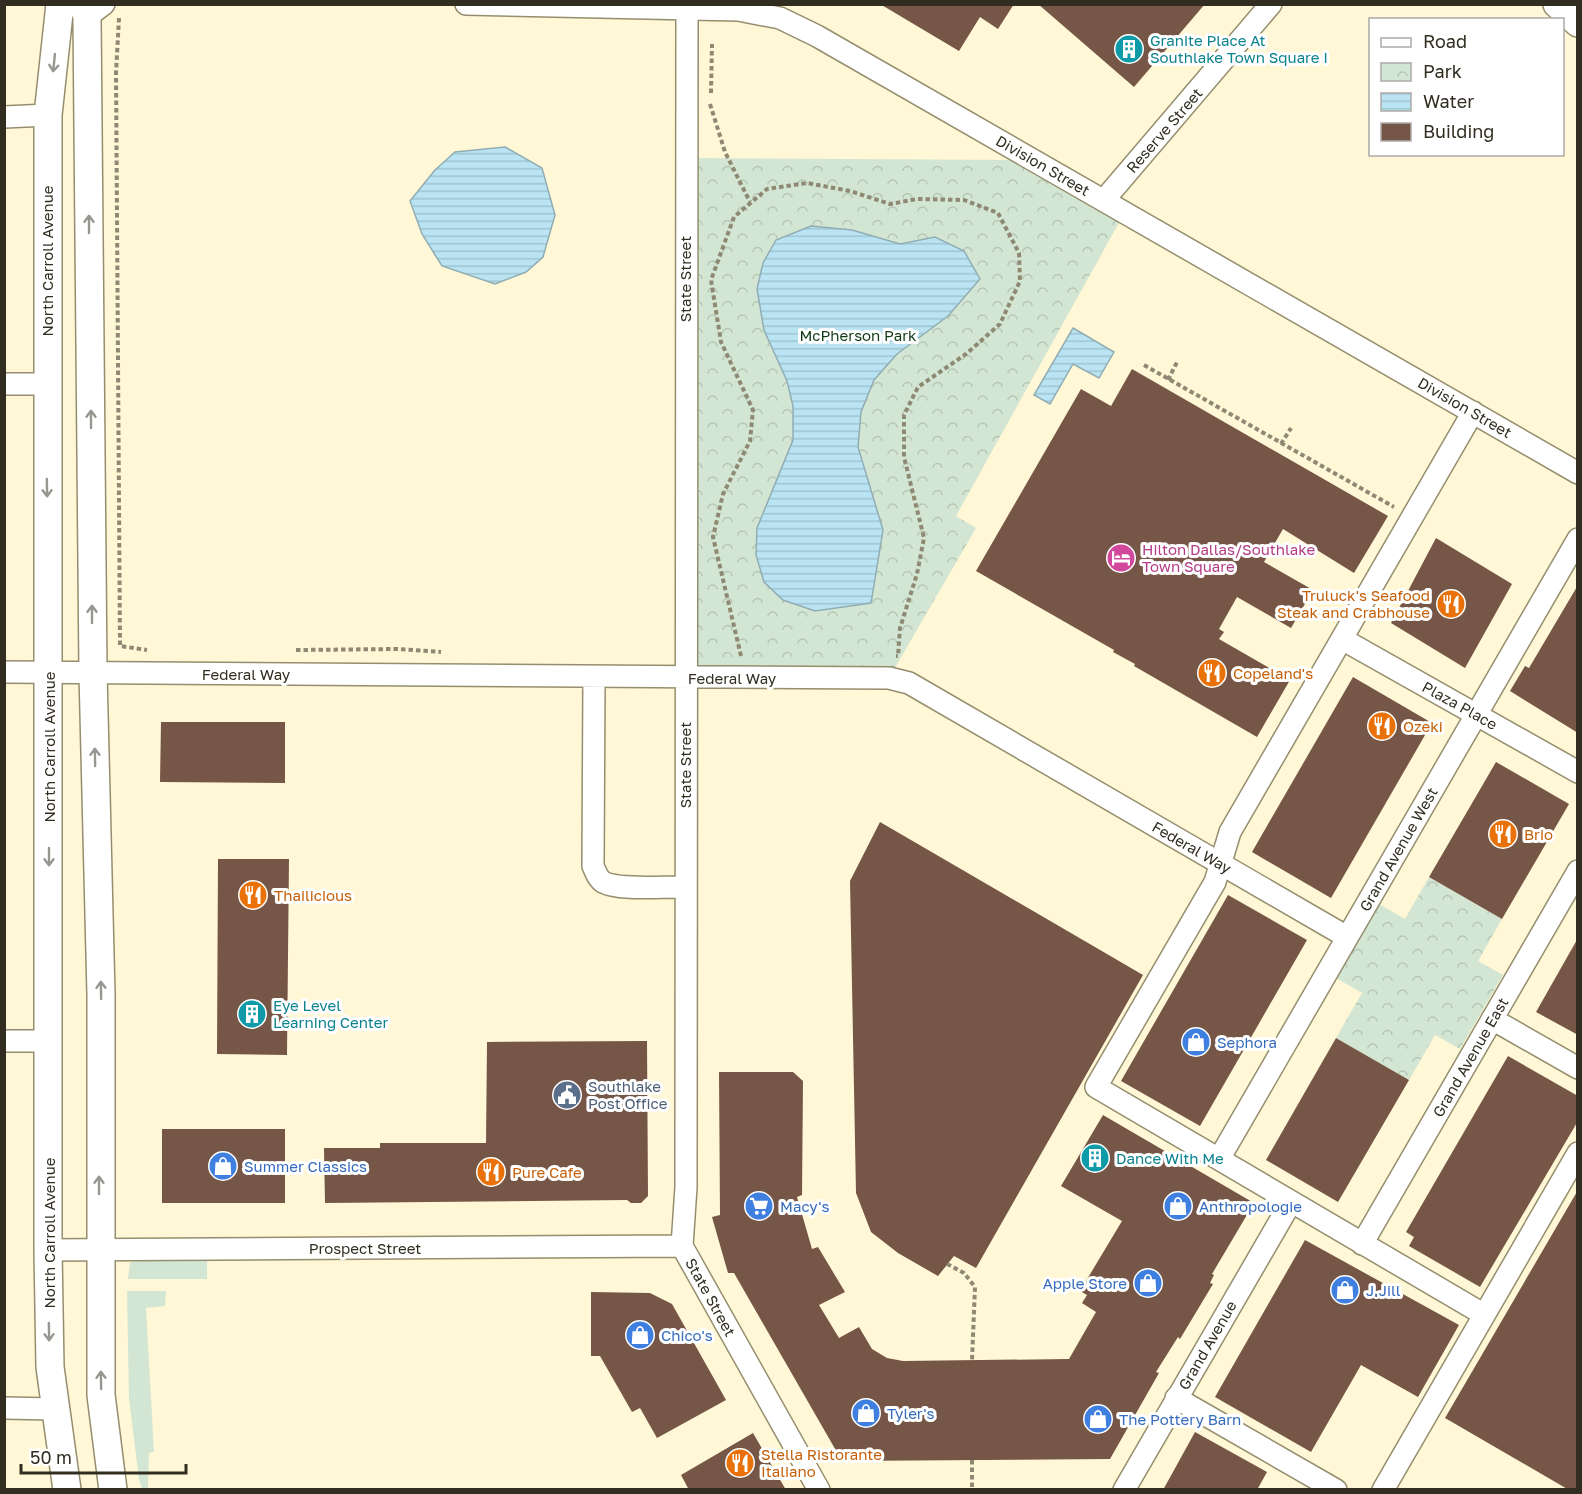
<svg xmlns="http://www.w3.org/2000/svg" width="1582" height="1494" font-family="'Golos Text',sans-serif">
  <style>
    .grass { fill: #d3e6d3 }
    .park { fill: url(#park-crowns) }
    .water { fill: url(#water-rules); stroke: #91adb4; stroke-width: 1.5 }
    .building { fill: #765747 }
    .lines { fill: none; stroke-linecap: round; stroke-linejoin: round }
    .minor-casing { stroke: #958e6e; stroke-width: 24 }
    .major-casing { stroke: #958e6e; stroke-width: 30 }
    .path { stroke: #8e8973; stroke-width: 4; stroke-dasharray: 4.5 3; stroke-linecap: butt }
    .minor { stroke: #fff; stroke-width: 21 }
    .major { stroke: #fff; stroke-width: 27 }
    .oneway { stroke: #989690 }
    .labels { text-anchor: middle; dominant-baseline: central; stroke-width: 6; stroke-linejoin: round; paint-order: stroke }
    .culture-label { font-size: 15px; fill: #0d838f; stroke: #fff; text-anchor: start }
    .street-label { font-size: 15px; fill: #312e21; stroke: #fff }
    .park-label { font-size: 15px; fill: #113b16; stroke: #fff }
    .hotel-label { font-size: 15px; fill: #b23c85; stroke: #fff; text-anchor: start }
    .food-label { font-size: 15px; fill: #c56008; stroke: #fff; text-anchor: start }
    .shop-label { font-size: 15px; fill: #366cbe; stroke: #fff; text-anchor: start }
    .service-label { font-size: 15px; fill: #4e5e75; stroke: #fff; text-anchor: start }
  </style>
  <defs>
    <pattern id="park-crowns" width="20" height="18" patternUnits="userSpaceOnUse" patternTransform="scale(1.5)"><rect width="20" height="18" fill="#d3e6d3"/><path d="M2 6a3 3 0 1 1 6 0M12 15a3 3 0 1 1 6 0" fill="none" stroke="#b6c6b5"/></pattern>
    <pattern id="water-rules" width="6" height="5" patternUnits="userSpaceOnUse" patternTransform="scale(1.5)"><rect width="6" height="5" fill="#bae4f3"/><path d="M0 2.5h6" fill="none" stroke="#a0c4d0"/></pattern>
  </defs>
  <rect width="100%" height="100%" fill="#fff7d5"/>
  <path class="grass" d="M 137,1261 L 207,1261 L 207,1279 L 128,1279 L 130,1262 Z
    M 127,1291 L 166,1291 L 165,1306 L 146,1308 L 154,1452 L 149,1453 L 148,1489 L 142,1489 L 139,1479 L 129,1399 Z"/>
  <path class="park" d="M 685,158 L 1035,160 L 1125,212 L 956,516 L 976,528 L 889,678 L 685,678 Z
    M 1429,877 L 1502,919 L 1478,961 L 1503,975 L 1460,1049 L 1435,1035 L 1409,1080 L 1336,1038 L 1362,993 L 1336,978 L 1379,904 L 1405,919 Z"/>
  <path class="water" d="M 505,147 L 542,168 L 555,215 L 543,257 L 526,272 L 495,284 L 442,266 L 422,234 L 410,201 L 435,170 L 455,152 Z
    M 811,226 L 852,230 L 900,244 L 935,237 L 964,251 L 980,279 L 948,316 L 897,354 L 874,380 L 861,412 L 858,447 L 883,530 L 871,603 L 815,611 L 783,600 L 764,582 L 756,555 L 757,528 L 793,440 L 793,406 L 787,381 L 764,330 L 757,289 L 763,263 L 776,240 Z
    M 1073,328 L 1114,352 L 1099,378 L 1073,364 L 1050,404 L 1034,395 Z"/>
  <path class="building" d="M 880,4 L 1014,4 L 998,29 L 980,17 L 959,51 Z
    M 1038,4 L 1205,4 L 1134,87 Z
    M 1132,369 L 1388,516 L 1354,573 L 1283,529 L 1264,562 L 1313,590 L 1291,628 L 1237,597 L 1219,629 L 1224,632 L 1219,639 L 1290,680 L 1257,737 L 1134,666 L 1135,664 L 1113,652 L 1114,650 L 976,571 L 1081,389 L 1111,406 Z
    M 1436,538 L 1512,584 L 1465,668 L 1391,623 Z
    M 1578,585 L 1578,733 L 1510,691 L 1525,666 L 1529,668 Z
    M 1353,677 L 1432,723 L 1331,898 L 1252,852 Z
    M 161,722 L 285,722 L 285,783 L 160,782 Z
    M 1496,762 L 1569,804 L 1502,919 L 1429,877 Z
    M 880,822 L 1143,975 L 976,1268 L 954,1256 L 938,1276 L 898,1253 L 871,1232 L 856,1193 L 850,881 Z
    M 218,859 L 289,859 L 287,1055 L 217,1054 Z
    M 1228,895 L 1307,940 L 1200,1126 L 1121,1081 Z
    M 1578,938 L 1578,1035 L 1536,1012 Z
    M 1336,1038 L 1409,1080 L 1338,1202 L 1266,1160 Z
    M 647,1041 L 648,1196 L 641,1203 L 631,1203 L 627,1200 L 325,1203 L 324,1148 L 380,1148 L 380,1143 L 486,1143 L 487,1042 Z
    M 1508,1056 L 1578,1096 L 1578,1121 L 1480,1287 L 1409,1246 L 1414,1237 L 1406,1232 Z
    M 719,1072 L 793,1072 L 803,1081 L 802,1195 L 797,1197 L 812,1249 L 818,1247 L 845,1292 L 819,1305 L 839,1338 L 859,1327 L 872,1349 L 887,1358 L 903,1361 L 1069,1359 L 1096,1312 L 1082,1303 L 1087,1295 L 1080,1291 L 1122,1221 L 1061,1186 L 1103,1115 L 1254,1203 L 1212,1274 L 1214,1275 L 1210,1283 L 1213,1284 L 1180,1339 L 1178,1337 L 1156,1372 L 1159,1373 L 1110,1459 L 842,1461 L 734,1273 L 728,1273 L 712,1217 L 720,1215 Z
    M 162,1129 L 285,1129 L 285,1203 L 162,1203 Z
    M 1578,1190 L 1578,1490 L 1569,1490 L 1445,1418 Z
    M 1305,1240 L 1459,1325 L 1418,1397 L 1361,1365 L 1311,1452 L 1215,1397 Z
    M 591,1292 L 650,1293 L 672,1304 L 726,1400 L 657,1438 L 640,1408 L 632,1412 L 600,1356 L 591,1356 Z
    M 1195,1432 L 1267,1472 L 1257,1490 L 1163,1490 Z
    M 753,1433 L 786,1490 L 689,1490 L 681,1475 Z"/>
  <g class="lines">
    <g class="minor-casing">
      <path id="minor" d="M 466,4 L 738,10 L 780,18 L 817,36 L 1578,473
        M 687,4 L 686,1187 L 682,1246 L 819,1490
        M 87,17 L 104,4
        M 4,117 L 48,115
        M 1104,200 L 1271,4
        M 4,384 L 46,384
        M 1473,412 L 1230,832 L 1215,882 L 1096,1087 L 1483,1314
        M 1342,639 L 1578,772
        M 4,672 L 889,678 L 909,683 L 1347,937
        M 594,677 L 593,866 C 596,872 597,878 603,882 C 619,891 666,886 686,887
        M 1492,1019 L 1578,1068
        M 4,1041 L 49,1041
        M 1219,1159 L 1578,539
        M 1362,1244 L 1578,871
        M 48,1250 L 682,1246
        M 1176,1398 L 1336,1490
        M 4,1408 L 54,1409
        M 1124,1490 L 1291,1202
        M 1383,1490 L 1578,1153"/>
    </g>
    <g class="major-casing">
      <path id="major" d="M 60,4 L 48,115 L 48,1250 L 50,1367 L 67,1490
        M 83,4 L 87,17 L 93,673 L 101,995 L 101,1395 L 113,1490
        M 1557,4 L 1578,23"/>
    </g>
    <path class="path" d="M 119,18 L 116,73 L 120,646 L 147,650
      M 711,93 L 712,44
      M 710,104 L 725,152 L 750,202
      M 1144,365 L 1394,507
      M 1168,380 L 1177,362
      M 1281,444 L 1291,428
      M 296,650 L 397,649 L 441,652
      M 741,656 L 713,537 L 723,494 L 750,441 L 753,410 L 721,342 L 711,280 L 734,217 L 767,189 L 807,183 L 850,191 L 890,204 L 917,199 L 964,200 L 998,213 L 1019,253 L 1020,281 L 1000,324 L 966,354 L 918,387 L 904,415 L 904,457 L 924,538 L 917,574 L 900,628 L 898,656 L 896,656
      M 947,1264 L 964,1273 L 975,1287 L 972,1360
      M 972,1460 L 972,1490"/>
    <use href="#minor" class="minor"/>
    <use href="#major" class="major"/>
  </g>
  <defs><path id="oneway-shaft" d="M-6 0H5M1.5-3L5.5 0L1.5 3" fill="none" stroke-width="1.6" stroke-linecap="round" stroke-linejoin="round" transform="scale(1.5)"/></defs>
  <g class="oneway">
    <use href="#oneway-shaft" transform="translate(54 63) rotate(96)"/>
    <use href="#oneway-shaft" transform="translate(89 224) rotate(-90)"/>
    <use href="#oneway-shaft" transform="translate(91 419) rotate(-90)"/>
    <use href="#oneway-shaft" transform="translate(47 488) rotate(89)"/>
    <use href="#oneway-shaft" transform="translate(92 614) rotate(-90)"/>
    <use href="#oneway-shaft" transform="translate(95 757) rotate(-91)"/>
    <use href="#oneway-shaft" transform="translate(49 857) rotate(90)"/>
    <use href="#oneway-shaft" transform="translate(101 990) rotate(-91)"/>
    <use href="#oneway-shaft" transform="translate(99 1185) rotate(-90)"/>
    <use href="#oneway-shaft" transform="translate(49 1332) rotate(89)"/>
    <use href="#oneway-shaft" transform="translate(101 1380) rotate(-91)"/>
  </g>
  <defs>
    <g id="building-disc" transform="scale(1.5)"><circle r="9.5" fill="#0f9aa8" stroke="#fff"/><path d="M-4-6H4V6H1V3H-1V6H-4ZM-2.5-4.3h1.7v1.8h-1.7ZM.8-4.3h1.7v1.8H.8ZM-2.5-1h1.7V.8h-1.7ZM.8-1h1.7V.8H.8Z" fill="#fff"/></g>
    <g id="hotel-disc" transform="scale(1.5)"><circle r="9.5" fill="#d1479c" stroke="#fff"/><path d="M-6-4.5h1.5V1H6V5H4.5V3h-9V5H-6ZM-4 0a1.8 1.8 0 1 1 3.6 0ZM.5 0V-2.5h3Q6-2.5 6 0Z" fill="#fff"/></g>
    <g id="restaurant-disc" transform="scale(1.5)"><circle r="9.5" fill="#e8710a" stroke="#fff"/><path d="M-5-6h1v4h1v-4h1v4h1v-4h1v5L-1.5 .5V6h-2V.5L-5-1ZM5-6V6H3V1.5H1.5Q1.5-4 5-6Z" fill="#fff"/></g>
    <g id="shop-disc" transform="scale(1.5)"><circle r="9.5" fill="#3f7fe0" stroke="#fff"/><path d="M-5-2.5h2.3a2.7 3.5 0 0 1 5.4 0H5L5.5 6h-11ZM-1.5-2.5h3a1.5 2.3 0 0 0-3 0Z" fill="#fff"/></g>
    <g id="civic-disc" transform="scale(1.5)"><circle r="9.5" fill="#5c6f8a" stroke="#fff"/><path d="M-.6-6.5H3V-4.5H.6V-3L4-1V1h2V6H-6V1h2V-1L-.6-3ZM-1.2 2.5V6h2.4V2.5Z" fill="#fff"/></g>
    <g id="supermarket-disc" transform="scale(1.5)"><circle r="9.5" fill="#3f7fe0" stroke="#fff"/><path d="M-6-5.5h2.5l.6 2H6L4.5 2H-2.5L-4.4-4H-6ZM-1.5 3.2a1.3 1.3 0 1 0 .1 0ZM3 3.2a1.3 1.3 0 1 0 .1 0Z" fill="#fff"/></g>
  </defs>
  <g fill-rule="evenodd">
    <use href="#building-disc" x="1129" y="49"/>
    <use href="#hotel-disc" x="1121" y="558"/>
    <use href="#restaurant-disc" x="1451" y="604"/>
    <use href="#restaurant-disc" x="1212" y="673"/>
    <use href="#restaurant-disc" x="1382" y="726"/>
    <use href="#restaurant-disc" x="1503" y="834"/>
    <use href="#restaurant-disc" x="253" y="895"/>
    <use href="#building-disc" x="252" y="1014"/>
    <use href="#shop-disc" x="1196" y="1042"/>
    <use href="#civic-disc" x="567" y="1095"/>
    <use href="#building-disc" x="1095" y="1158"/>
    <use href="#shop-disc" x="223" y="1166"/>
    <use href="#restaurant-disc" x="491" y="1172"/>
    <use href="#supermarket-disc" x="759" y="1206"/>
    <use href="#shop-disc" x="1178" y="1206"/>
    <use href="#shop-disc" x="1148" y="1283"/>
    <use href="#shop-disc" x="1345" y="1290"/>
    <use href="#shop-disc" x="640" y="1335"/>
    <use href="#shop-disc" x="866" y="1413"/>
    <use href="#shop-disc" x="1098" y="1419"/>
    <use href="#restaurant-disc" x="740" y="1463"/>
  </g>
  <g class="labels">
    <g class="culture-label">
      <text x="1150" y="40">Granite Place At<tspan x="1150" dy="17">Southlake Town Square I</tspan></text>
      <text x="273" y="1005">Eye Level<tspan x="273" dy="17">Learning Center</tspan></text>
      <text x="1116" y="1158">Dance With Me</text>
    </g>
    <g class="street-label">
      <text transform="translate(1164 130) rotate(-49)">Reserve Street</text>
      <text transform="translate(1043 165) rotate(30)">Division Street</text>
      <text transform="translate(47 261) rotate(-90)">North Carroll Avenue</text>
      <text transform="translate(685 279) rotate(-90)">State Street</text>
      <text transform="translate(1465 407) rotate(30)">Division Street</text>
      <text x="246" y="674">Federal Way</text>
      <text x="732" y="678">Federal Way</text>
      <text transform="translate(1460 705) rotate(29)">Plaza Place</text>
      <text transform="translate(49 747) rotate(-90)">North Carroll Avenue</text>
      <text transform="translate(685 765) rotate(-90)">State Street</text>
      <text transform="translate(1192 847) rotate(30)">Federal Way</text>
      <text transform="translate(1398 849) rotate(-60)">Grand Avenue West</text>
      <text transform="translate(1470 1057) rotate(-60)">Grand Avenue East</text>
      <text transform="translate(49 1233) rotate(-90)">North Carroll Avenue</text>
      <text x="365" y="1248">Prospect Street</text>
      <text transform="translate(711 1297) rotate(61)">State Street</text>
      <text transform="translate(1207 1345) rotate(-60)">Grand Avenue</text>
    </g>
    <g class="park-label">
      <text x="858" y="335">McPherson Park</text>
    </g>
    <g class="hotel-label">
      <text x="1142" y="549">Hilton Dallas/Southlake<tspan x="1142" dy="17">Town Square</tspan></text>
    </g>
    <g class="food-label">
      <text x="1430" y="595" text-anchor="end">Truluck's Seafood<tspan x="1430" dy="17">Steak and Crabhouse</tspan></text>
      <text x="1233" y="673">Copeland's</text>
      <text x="1403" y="726">Ozeki</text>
      <text x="1524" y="834">Brio</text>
      <text x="274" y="895">Thailicious</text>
      <text x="512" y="1172">Pure Cafe</text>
      <text x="761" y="1454">Stella Ristorante<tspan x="761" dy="17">Italiano</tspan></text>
    </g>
    <g class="shop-label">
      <text x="1217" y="1042">Sephora</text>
      <text x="244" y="1166">Summer Classics</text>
      <text x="780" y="1206">Macy's</text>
      <text x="1199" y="1206">Anthropologie</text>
      <text x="1127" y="1283" text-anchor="end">Apple Store</text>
      <text x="1366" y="1290">J.Jill</text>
      <text x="661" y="1335">Chico's</text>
      <text x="887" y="1413">Tyler's</text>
      <text x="1119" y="1419">The Pottery Barn</text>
    </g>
    <g class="service-label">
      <text x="588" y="1086">Southlake<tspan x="588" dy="17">Post Office</tspan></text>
    </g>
  </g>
  <rect width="1582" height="1494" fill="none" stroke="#312e21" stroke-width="12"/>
  <rect x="1369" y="18" width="195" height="138" fill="#ffffff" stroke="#adaba6" stroke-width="1.5"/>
  <rect x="1381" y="38" width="30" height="9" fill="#ffffff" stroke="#adaba6" stroke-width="1.5"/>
  <text x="1423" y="48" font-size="18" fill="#312e21">Road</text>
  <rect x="1381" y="63" width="30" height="18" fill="url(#park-crowns)" stroke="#adaba6" stroke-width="1.5"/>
  <text x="1423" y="78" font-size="18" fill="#312e21">Park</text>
  <rect x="1381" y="93" width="30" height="18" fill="url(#water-rules)" stroke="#adaba6" stroke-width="1.5"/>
  <text x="1423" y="108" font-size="18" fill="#312e21">Water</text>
  <rect x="1381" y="123" width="30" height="18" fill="#765747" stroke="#adaba6" stroke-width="1.5"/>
  <text x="1423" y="138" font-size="18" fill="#312e21">Building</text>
  <path d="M21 1464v9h165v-9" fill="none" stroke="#312e21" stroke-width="3"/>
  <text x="30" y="1464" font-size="18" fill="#312e21" stroke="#ffffff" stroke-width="4.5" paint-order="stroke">50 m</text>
</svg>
